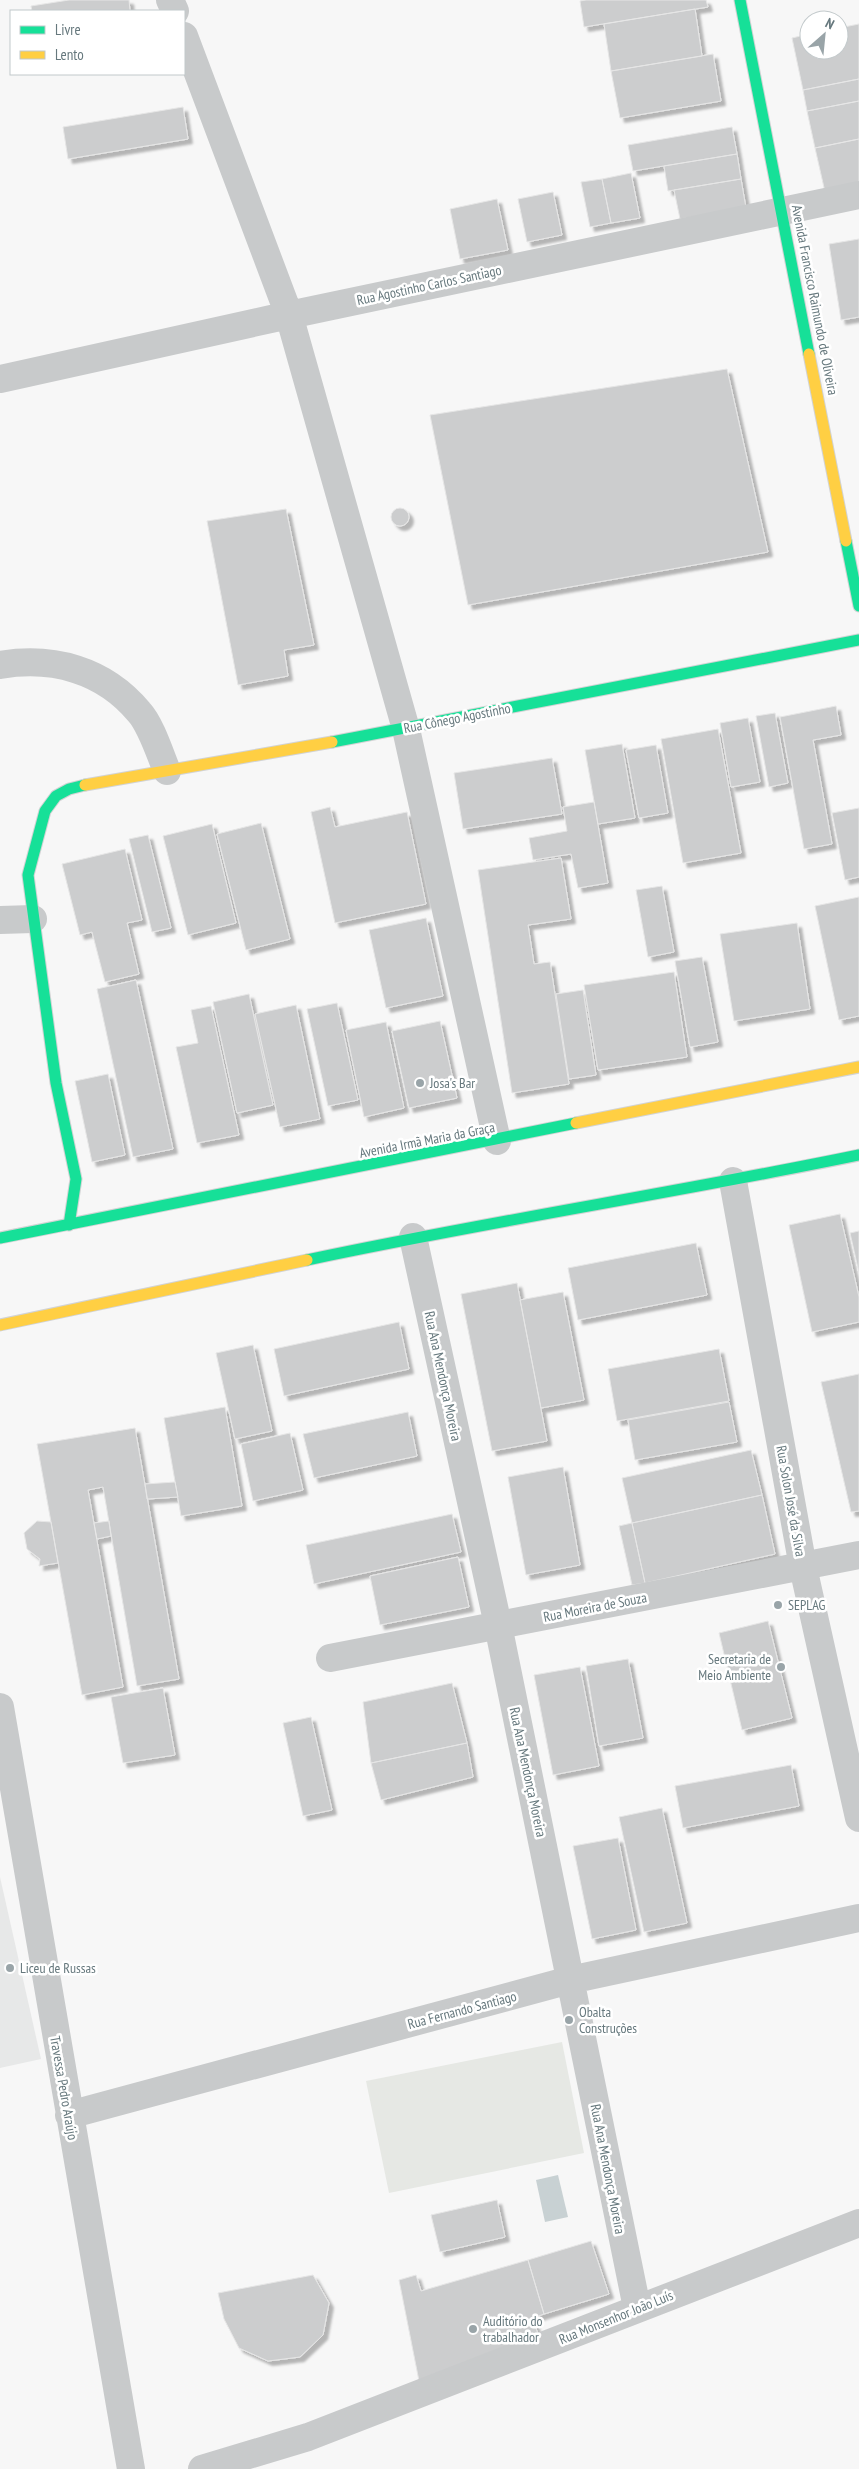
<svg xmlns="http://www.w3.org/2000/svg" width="859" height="2469" font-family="'PT Sans Narrow',sans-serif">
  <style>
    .built { fill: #e7e8e8 }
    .green { fill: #e6e8e4 }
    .water { fill: #c8d1d3 }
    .building { fill: #cccdce; stroke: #e6e6e6; filter: url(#shadow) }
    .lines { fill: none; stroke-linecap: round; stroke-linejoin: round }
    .fast-casing { stroke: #d2d3d4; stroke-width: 13 }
    .slow-casing { stroke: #d2d3d4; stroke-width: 13 }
    .street { stroke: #c8cacb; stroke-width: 28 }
    .fast { stroke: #16e098; stroke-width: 11 }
    .slow { stroke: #ffcf43; stroke-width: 11 }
    .poi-dot { fill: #99a4a8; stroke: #fff; stroke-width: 2 }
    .labels { text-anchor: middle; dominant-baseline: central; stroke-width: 5; stroke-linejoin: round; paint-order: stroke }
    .street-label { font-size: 14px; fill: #66787d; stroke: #fff }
    .poi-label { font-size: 14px; fill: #66787d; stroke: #fff; text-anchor: start }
  </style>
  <defs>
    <filter id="shadow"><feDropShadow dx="4.5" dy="4.5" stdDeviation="1" flood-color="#0004"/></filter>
  </defs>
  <rect width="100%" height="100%" fill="#f7f7f7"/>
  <path class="built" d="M 0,1877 L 41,2059 L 0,2068 Z"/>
  <path class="green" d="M 562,2042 L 584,2153 L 389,2193 L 366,2081 Z"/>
  <path class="water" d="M 558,2175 L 568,2217 L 545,2222 L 536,2180 Z"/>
  <path class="building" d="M 69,0 L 129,0 L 130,11 L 32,11 L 31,6 Z
    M 586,0 L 706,0 L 708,7 L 584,27 L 580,1 Z
    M 695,9 L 702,56 L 611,71 L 604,24 Z
    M 859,24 L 859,79 L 803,90 L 792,38 L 809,34 L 809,50 L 839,50 L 839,28 Z
    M 713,54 L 721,101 L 620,118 L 611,71 Z
    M 859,79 L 859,101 L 807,111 L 803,90 Z
    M 859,101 L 859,139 L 815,148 L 807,111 Z
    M 183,107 L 188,139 L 68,159 L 63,127 Z
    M 732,127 L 737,154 L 633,171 L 628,145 Z
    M 859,139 L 859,185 L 825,192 L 815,148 Z
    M 737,154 L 741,179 L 668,191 L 664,166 Z
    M 631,173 L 640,218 L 611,223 L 602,179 Z
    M 602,179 L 611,223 L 590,227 L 581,182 Z
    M 741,179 L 746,208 L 680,219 L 674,190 Z
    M 553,192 L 562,235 L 527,242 L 518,199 Z
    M 497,199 L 508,250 L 460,259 L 450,209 Z
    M 859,239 L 859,317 L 841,320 L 829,244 Z
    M 727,369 L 768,552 L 468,605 L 430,415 Z
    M391 517a9 9 0 1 1 18 0a9 9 0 1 1-18 0Z
    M 286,509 L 314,645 L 284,650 L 288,676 L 238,685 L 207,521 Z
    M 836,706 L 841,735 L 813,740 L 832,844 L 804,849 L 780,717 Z
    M 775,713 L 788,783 L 769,787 L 756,716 Z
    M 748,718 L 760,782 L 731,787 L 720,723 Z
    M 718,729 L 741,853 L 683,863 L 661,739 Z
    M 622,744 L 635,818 L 598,824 L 585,750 Z
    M 656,745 L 668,813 L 639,818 L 626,750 Z
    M 552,758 L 562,814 L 463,829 L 454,773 Z
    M 594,802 L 608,883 L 578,888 L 571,854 L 533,860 L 529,838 L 567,831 L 563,807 Z
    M 330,807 L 335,827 L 407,812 L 426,904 L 335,923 L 311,812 Z
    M 859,808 L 859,877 L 845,880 L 832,813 Z
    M 261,823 L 290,939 L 246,950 L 217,834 Z
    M 212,824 L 236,923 L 188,935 L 163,836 Z
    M 148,835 L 171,928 L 152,932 L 129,839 Z
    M 125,849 L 142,920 L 127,923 L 139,974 L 105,982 L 92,932 L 80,935 L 62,864 Z
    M 561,858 L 571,919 L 528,925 L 534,964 L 550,962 L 569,1084 L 512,1093 L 478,870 Z
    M 662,886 L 674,952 L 648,957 L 636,890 Z
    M 859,897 L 859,1016 L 839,1020 L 815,906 Z
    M 426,918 L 443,996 L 386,1008 L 369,930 Z
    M 797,923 L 810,1009 L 734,1021 L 720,934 Z
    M 702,957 L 718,1042 L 690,1047 L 675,961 Z
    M 674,972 L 687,1057 L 598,1070 L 584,985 Z
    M 136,980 L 173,1149 L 133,1157 L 97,989 Z
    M 583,990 L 596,1075 L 569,1079 L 556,994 Z
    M 249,994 L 273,1105 L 237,1113 L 213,1002 Z
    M 337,1003 L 358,1100 L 328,1106 L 307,1009 Z
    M 296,1005 L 320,1119 L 280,1127 L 255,1014 Z
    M 211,1006 L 239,1135 L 197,1143 L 176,1047 L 198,1043 L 191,1010 Z
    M 440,1021 L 457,1098 L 409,1108 L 392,1031 Z
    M 386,1022 L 404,1108 L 364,1117 L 346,1030 Z
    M 108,1074 L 125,1155 L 92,1162 L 75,1081 Z
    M 840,1214 L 859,1297 L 859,1322 L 812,1332 L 789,1225 Z
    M 859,1231 L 859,1273 L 850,1233 Z
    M 696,1243 L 707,1295 L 578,1320 L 568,1268 Z
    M 517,1283 L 547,1441 L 492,1451 L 461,1294 Z
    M 563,1292 L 584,1400 L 541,1408 L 520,1300 Z
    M 399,1322 L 409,1369 L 284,1396 L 274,1349 Z
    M 253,1345 L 272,1431 L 235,1439 L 216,1353 Z
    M 719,1349 L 729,1401 L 617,1421 L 608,1369 Z
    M 859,1374 L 859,1511 L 851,1512 L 821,1382 Z
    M 729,1402 L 737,1442 L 635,1460 L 628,1420 Z
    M 225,1407 L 242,1506 L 181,1516 L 164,1418 Z
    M 408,1412 L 417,1456 L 314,1478 L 303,1434 Z
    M 135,1428 L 179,1679 L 137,1686 L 103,1487 L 88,1490 L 123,1687 L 82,1695 L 37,1444 Z
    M 290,1433 L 303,1490 L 253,1501 L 241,1444 Z
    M 751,1450 L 762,1495 L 632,1523 L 622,1478 Z
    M 563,1467 L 580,1565 L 526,1575 L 508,1477 Z
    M 175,1482 L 178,1497 L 147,1499 L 145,1484 Z
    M 762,1495 L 775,1554 L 645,1583 L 632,1523 Z
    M 452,1514 L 461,1552 L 314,1584 L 306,1545 Z
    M 37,1521 L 51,1522 L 58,1563 L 39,1566 L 40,1559 L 27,1549 L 24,1533 Z
    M 109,1521 L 111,1536 L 97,1539 L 94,1523 Z
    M 632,1523 L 645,1583 L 632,1585 L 619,1526 Z
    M 458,1557 L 469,1607 L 380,1625 L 370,1576 Z
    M 768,1621 L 792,1718 L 742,1730 L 719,1633 Z
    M 628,1659 L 643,1738 L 599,1746 L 586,1666 Z
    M 580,1667 L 599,1766 L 553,1775 L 534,1675 Z
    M 452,1683 L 467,1743 L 371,1763 L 363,1702 Z
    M 163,1688 L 175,1755 L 123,1763 L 111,1697 Z
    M 311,1717 L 332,1810 L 303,1816 L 283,1723 Z
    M 467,1743 L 473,1777 L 381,1800 L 371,1763 Z
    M 791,1765 L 799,1806 L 683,1828 L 675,1786 Z
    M 662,1808 L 687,1923 L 644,1932 L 619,1817 Z
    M 618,1838 L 636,1930 L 592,1939 L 573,1846 Z
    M 497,2200 L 505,2237 L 440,2252 L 431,2215 Z
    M 591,2241 L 609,2294 L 544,2314 L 528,2260 Z
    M 528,2260 L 544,2314 L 533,2318 L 540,2341 L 419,2381 L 399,2280 L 416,2275 L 421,2291 Z
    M 313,2275 L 329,2303 L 323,2335 L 300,2357 L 268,2361 L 239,2348 L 224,2319 L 218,2293 Z"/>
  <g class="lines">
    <g class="fast-casing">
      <path id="fast" d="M 740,0 L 809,354
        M 846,541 L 859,606
        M 332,742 L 859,640
        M 69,1225 L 76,1179 L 56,1083 L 28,875 L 45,811 L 56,796 L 69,789 L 85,785
        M 0,1238 L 576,1123
        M 307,1260 C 490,1221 675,1193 859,1155"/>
    </g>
    <g class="slow-casing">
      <path id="slow" d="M 809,354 L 846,541
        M 85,785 L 332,742
        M 576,1123 L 859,1067
        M 0,1325 L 307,1260"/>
    </g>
    <path class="street" d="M 170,0 L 175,11
      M 184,36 L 289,315 L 406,729 L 497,1141
      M 0,379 L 289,315 L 859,195
      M 0,665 C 53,656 104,670 139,712 C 151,725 160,754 167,771
      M 0,920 L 33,919
      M 733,1181 L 803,1567 L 859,1818
      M 413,1237 L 498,1625 L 637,2308
      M 330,1658 L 859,1555
      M 0,1707 L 131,2469
      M 69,2115 L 570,1980 L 859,1918
      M 202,2469 L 308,2437 L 859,2223"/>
    <use href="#fast" class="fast"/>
    <use href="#slow" class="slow"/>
  </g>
  <g class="poi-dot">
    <circle cx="420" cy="1083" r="5"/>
    <circle cx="778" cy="1605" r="5"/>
    <circle cx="781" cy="1667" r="5"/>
    <circle cx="10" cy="1968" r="5"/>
    <circle cx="569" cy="2020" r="5"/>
    <circle cx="473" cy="2329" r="5"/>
  </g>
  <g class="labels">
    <g class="street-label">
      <text transform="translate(429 285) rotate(-12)">Rua Agostinho Carlos Santiago</text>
      <text transform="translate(815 300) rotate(79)">Avenida Francisco Raimundo de Oliveira</text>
      <text transform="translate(457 718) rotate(-11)">Rua Cônego Agostinho</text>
      <text transform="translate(427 1140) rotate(-11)">Avenida Irmã Maria da Graça</text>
      <text transform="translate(443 1376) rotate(78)">Rua Ana Mendonça Moreira</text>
      <text transform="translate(791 1501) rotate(80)">Rua Solon José da Silva</text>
      <text transform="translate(595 1607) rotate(-11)">Rua Moreira de Souza</text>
      <text transform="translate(528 1772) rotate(78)">Rua Ana Mendonça Moreira</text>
      <text transform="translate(462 2010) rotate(-15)">Rua Fernando Santiago</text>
      <text transform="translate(64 2088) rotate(80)">Travessa Pedro Araújo</text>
      <text transform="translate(608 2169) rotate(79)">Rua Ana Mendonça Moreira</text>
      <text transform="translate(616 2317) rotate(-22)">Rua Monsenhor João Luís</text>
    </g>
    <g class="poi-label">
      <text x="430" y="1083">Josa's Bar</text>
      <text x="788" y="1605">SEPLAG</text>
      <text x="771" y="1659" text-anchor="end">Secretaria de<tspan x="771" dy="16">Meio Ambiente</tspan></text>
      <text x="20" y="1968">Liceu de Russas</text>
      <text x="579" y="2012">Obalta<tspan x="579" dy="16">Construções</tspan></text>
      <text x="483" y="2321">Auditório do<tspan x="483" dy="16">trabalhador</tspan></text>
    </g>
  </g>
  <rect x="10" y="10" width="175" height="65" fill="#ffffff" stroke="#c2c9cb"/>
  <rect x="20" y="26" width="25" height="8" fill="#16e098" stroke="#c2c9cb"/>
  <text x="55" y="35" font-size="15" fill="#66787d">Livre</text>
  <rect x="20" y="51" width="25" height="8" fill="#ffcf43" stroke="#c2c9cb"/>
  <text x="55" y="60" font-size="15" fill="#66787d">Lento</text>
  <g transform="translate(824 35) rotate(27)"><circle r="24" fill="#ffffff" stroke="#c2c9cb"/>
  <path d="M0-4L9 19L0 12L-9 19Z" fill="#99a4a8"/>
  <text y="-8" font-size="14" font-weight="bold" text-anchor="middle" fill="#66787d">N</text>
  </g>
</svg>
